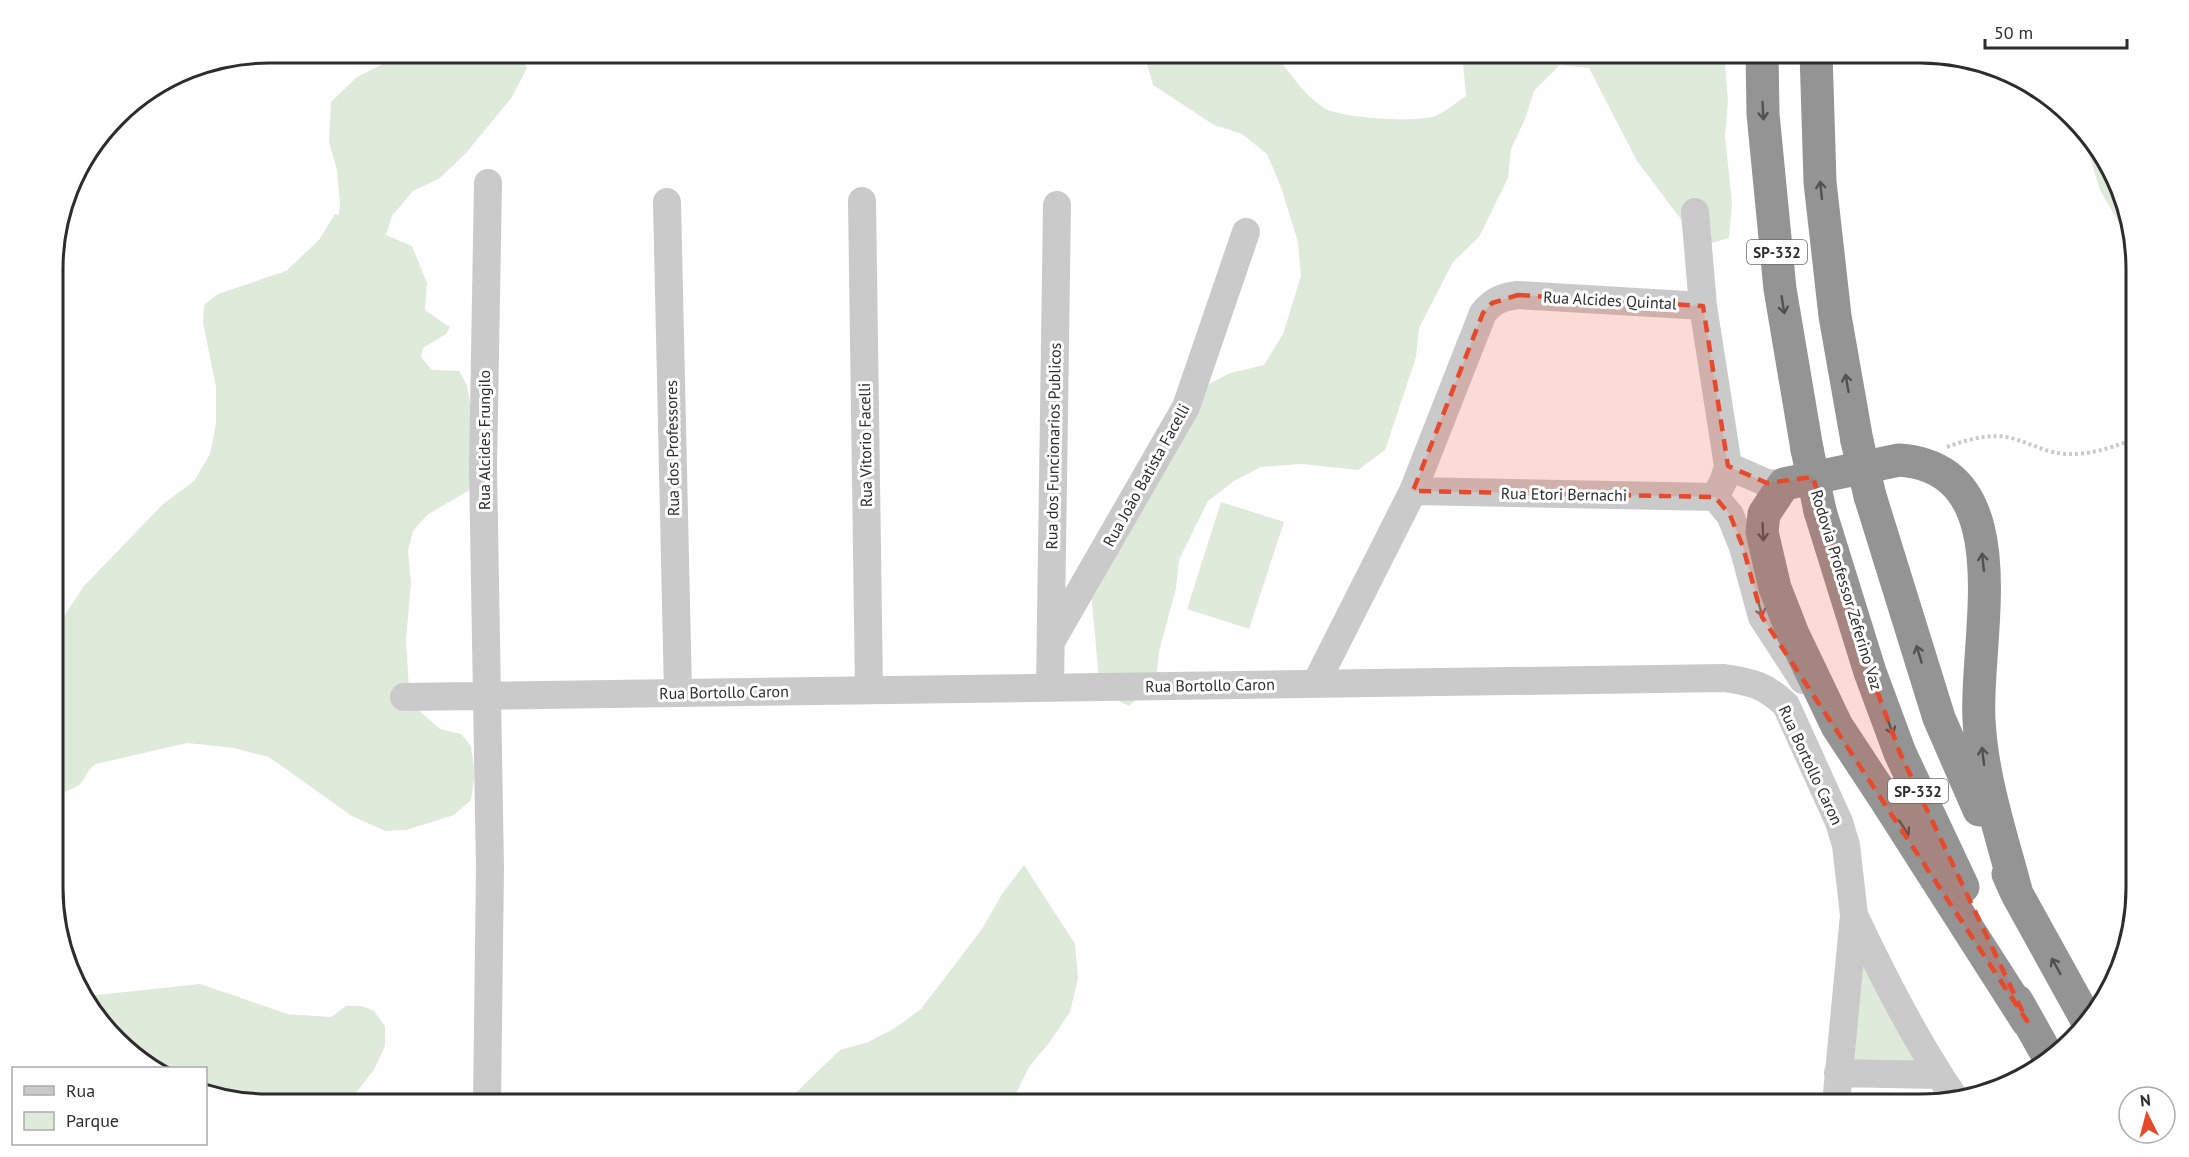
<svg xmlns="http://www.w3.org/2000/svg" width="2189" height="1157" font-family="'PT Sans',sans-serif">
  <style>
    .green { fill: #dfebda }
    .lines { fill: none; stroke-linecap: round; stroke-linejoin: round }
    .path { stroke: #cacaca; stroke-width: 4; stroke-dasharray: 3 3; stroke-linecap: butt }
    .minor { stroke: #cacaca; stroke-width: 28 }
    .highway { stroke: #949494; stroke-width: 33 }
    .highway-bridge { stroke: #949494; stroke-width: 33 }
    .oneway { stroke: #515151 }
    .oneway2 { stroke: #747474 }
    .marked { fill: #e7492c; fill-opacity: 0.2; stroke: #e7492c; stroke-width: 4.5; stroke-dasharray: 12 8; stroke-linejoin: round }
    .labels { text-anchor: middle; dominant-baseline: central; stroke-width: 6; stroke-linejoin: round; paint-order: stroke }
    .shield { fill: #fff; stroke: #6c6c6c; stroke-width: 1.5 }
    .shield-label { font-size: 15px; font-weight: bold; fill: #2d2d2d }
    .street-label { font-size: 16px; fill: #2d2d2d; stroke: #fff }
    .rim { fill: none; stroke: #2d2d2d; stroke-width: 3 }
  </style>
  <rect width="100%" height="100%" fill="#fff"/>
  <path class="green" d="M 405,53 L 517,53 L 527,68 L 512,97 L 466,153 L 440,178 L 413,191 L 392,216 L 386,235 L 412,246 L 427,283 L 425,310 L 450,327 L 446,334 L 423,348 L 421,357 L 432,370 L 459,371 L 467,385 L 477,446 L 476,477 L 468,491 L 427,515 L 413,531 L 408,551 L 411,583 L 406,639 L 409,689 L 415,707 L 440,729 L 461,734 L 471,746 L 475,774 L 471,800 L 454,815 L 406,830 L 385,831 L 352,816 L 269,757 L 234,748 L 187,743 L 96,764 C 85,772 88,775 81,783 C 75,789 63,793 54,794 L 54,631 L 84,586 L 163,504 L 194,481 L 210,454 L 216,423 L 216,387 L 203,323 L 204,305 L 218,294 L 286,271 L 319,240 L 335,214 L 339,215 L 340,204 L 337,170 L 329,142 L 331,102 L 357,77 Z
    M 1144,53 L 1275,53 C 1289,72 1303,94 1324,108 C 1340,118 1416,123 1435,116 C 1445,112 1456,103 1466,96 L 1463,63 L 1458,53 L 1724,53 L 1728,101 L 1725,136 L 1732,203 L 1729,238 L 1701,246 L 1637,161 L 1589,68 L 1560,65 L 1534,91 L 1525,119 L 1511,149 L 1508,178 L 1479,237 L 1453,262 L 1419,328 L 1416,357 L 1385,450 L 1358,470 L 1301,464 L 1261,467 L 1234,481 L 1208,501 L 1179,560 L 1176,588 L 1159,652 L 1156,681 L 1129,706 L 1100,692 L 1088,557 L 1203,387 L 1230,373 L 1264,365 L 1283,334 L 1301,276 L 1298,242 L 1281,187 L 1267,154 L 1242,134 L 1214,125 L 1153,85 Z
    M 2083,134 L 2100,149 L 2135,241 L 2135,251 L 2100,190 Z
    M 1221,502 L 1284,522 L 1249,629 L 1187,609 Z
    M 1024,865 L 1075,944 L 1078,978 L 1070,1012 L 1049,1043 L 1029,1067 L 1011,1104 L 784,1104 L 840,1050 L 868,1042 L 895,1028 L 921,1009 L 982,929 L 1002,894 Z
    M 1856,950 L 1927,1069 L 1846,1066 Z
    M 200,984 L 288,1014 L 331,1017 L 346,1006 L 362,1006 L 374,1011 L 385,1026 L 385,1046 L 374,1070 L 347,1104 L 269,1104 L 206,1090 L 206,1068 L 157,1068 L 97,1019 L 87,996 Z"/>
  <g class="lines">
    <path class="path" d="M 1947,447 C 1966,440 1986,434 2006,437 C 2029,441 2046,455 2073,454 C 2094,454 2115,446 2135,439"/>
    <path class="minor" d="M 862,201 L 869,690
      M 667,202 L 678,693
      M 1695,212 L 1703,306 L 1728,466 L 1724,480 L 1715,497
      M 1728,466 L 1767,483 L 1784,484
      M 1413,491 L 1715,497
      M 1715,497 L 1730,515 L 1743,547 L 1762,617 L 1803,680
      M 1052,640 L 1186,407 L 1246,232
      M 1316,683 L 1413,491 L 1483,313 C 1493,301 1501,297 1518,295 L 1703,306
      M 1050,687 L 1057,205
      M 404,697 L 1724,678 C 1752,682 1765,685 1786,705 L 1839,822 L 1846,845 L 1854,915 L 1836,1104
      M 1854,915 C 1883,977 1915,1040 1954,1097
      M 1838,1073 L 1939,1075
      M 487,1104 L 490,869 L 483,468 L 488,183"/>
    <path class="highway" d="M 1762,52 L 1763,114 L 1780,289 L 1807,449
      M 1816,52 L 1820,182 L 1835,316 L 1857,441
      M 1870,496 L 1939,718 L 1979,810
      M 1820,511 L 1870,672 L 1900,753 L 1963,887
      M 2008,874 L 2017,894 L 2085,1017
      M 2017,894 C 2002,837 1982,779 1979,720 C 1974,639 2023,469 1899,460 L 1784,484 L 1764,514 L 1762,532 L 1775,588 L 1793,634 L 1837,726 L 1885,799 L 2027,1021
      M 2017,1001 L 2049,1058"/>
    <path class="highway-bridge" d="M 1857,441 L 1870,496
      M 1807,449 L 1820,511"/>
  </g>
  <defs><path id="oneway-shaft" d="M-6 0H5M1.5-3L5.5 0L1.5 3" fill="none" stroke-width="1.6" stroke-linecap="round" stroke-linejoin="round" transform="scale(1.5)"/></defs>
  <g class="oneway">
    <use href="#oneway-shaft" transform="translate(1763 111) rotate(87)"/>
    <use href="#oneway-shaft" transform="translate(1821 190) rotate(-96)"/>
    <use href="#oneway-shaft" transform="translate(1783 305) rotate(81)"/>
    <use href="#oneway-shaft" transform="translate(1847 383) rotate(-100)"/>
    <use href="#oneway-shaft" transform="translate(1763 532) rotate(87)"/>
    <use href="#oneway-shaft" transform="translate(1983 562) rotate(-96)"/>
    <use href="#oneway-shaft" transform="translate(1919 654) rotate(-107)"/>
    <use href="#oneway-shaft" transform="translate(1890 726) rotate(70)"/>
    <use href="#oneway-shaft" transform="translate(1983 756) rotate(-97)"/>
    <use href="#oneway-shaft" transform="translate(1904 828) rotate(57)"/>
    <use href="#oneway-shaft" transform="translate(2056 966) rotate(-119)"/>
  </g>
  <use class="oneway2" href="#oneway-shaft" transform="translate(1760 608) rotate(73)"/>
  <path class="marked" d="M 1518,295 L 1703,306 L 1728,466 L 1767,483 L 1813,477 L 1870,672 L 1900,753 L 2027,1021 L 1762,617 L 1743,547 L 1730,515 L 1715,497 L 1413,491 L 1483,313 L 1492,303 Z"/>
  <g class="labels">
    <g class="shield">
      <rect x="1747" y="240" width="60" height="24" rx="4.5"/>
      <rect x="1888" y="779" width="60" height="24" rx="4.5"/>
    </g>
    <g class="shield-label">
      <text x="1777" y="252">SP-332</text>
      <text x="1918" y="791">SP-332</text>
    </g>
    <g class="street-label">
      <text transform="translate(1610 300) rotate(3)">Rua Alcides Quintal</text>
      <text transform="translate(484 440) rotate(-90)">Rua Alcides Frungilo</text>
      <text transform="translate(865 445) rotate(-91)">Rua Vitorio Facelli</text>
      <text transform="translate(1053 446) rotate(-89)">Rua dos Funcionarios Publicos</text>
      <text transform="translate(672 448) rotate(-91)">Rua dos Professores</text>
      <text transform="translate(1146 475) rotate(-61)">Rua João Batista Facelli</text>
      <text transform="translate(1564 494) rotate(1)">Rua Etori Bernachi</text>
      <text transform="translate(1847 590) rotate(73)">Rodovia Professor Zeferino Vaz</text>
      <text transform="translate(1210 685) rotate(-1)">Rua Bortollo Caron</text>
      <text transform="translate(724 692) rotate(-1)">Rua Bortollo Caron</text>
      <text transform="translate(1811 765) rotate(65)">Rua Bortollo Caron</text>
    </g>
  </g>
  <path d="M0 0H2189V1157H0ZM269 63H1920A206 206 0 0 1 2126 269V888A206 206 0 0 1 1920 1094H269A206 206 0 0 1 63 888V269A206 206 0 0 1 269 63Z" fill="#fff" fill-rule="evenodd"/>
  <path class="rim" d="M269 63H1920A206 206 0 0 1 2126 269V888A206 206 0 0 1 1920 1094H269A206 206 0 0 1 63 888V269A206 206 0 0 1 269 63Z"/>
  <rect x="12" y="1067" width="195" height="78" fill="#ffffff" stroke="#ababab" stroke-width="1.5"/>
  <rect x="24" y="1086" width="30" height="9" fill="#cacaca" stroke="#ababab" stroke-width="1.5"/>
  <text x="66" y="1097" font-size="18" fill="#2d2d2d">Rua</text>
  <rect x="24" y="1112" width="30" height="18" fill="#dfebda" stroke="#ababab" stroke-width="1.5"/>
  <text x="66" y="1127" font-size="18" fill="#2d2d2d">Parque</text>
  <g transform="translate(2147 1115) rotate(354)"><circle r="28" fill="#ffffff" stroke="#ababab" stroke-width="1.5"/>
  <path d="M0-4.5L10 22L0 15L-10 22Z" fill="#e7492c"/>
  <text y="-9" font-size="16" font-weight="bold" text-anchor="middle" fill="#2d2d2d">N</text>
  </g>
  <path d="M1985 39v9h142v-9" fill="none" stroke="#2d2d2d" stroke-width="3"/>
  <text x="1994" y="39" font-size="18" fill="#2d2d2d" stroke="#ffffff" stroke-width="4.5" paint-order="stroke">50 m</text>
</svg>
